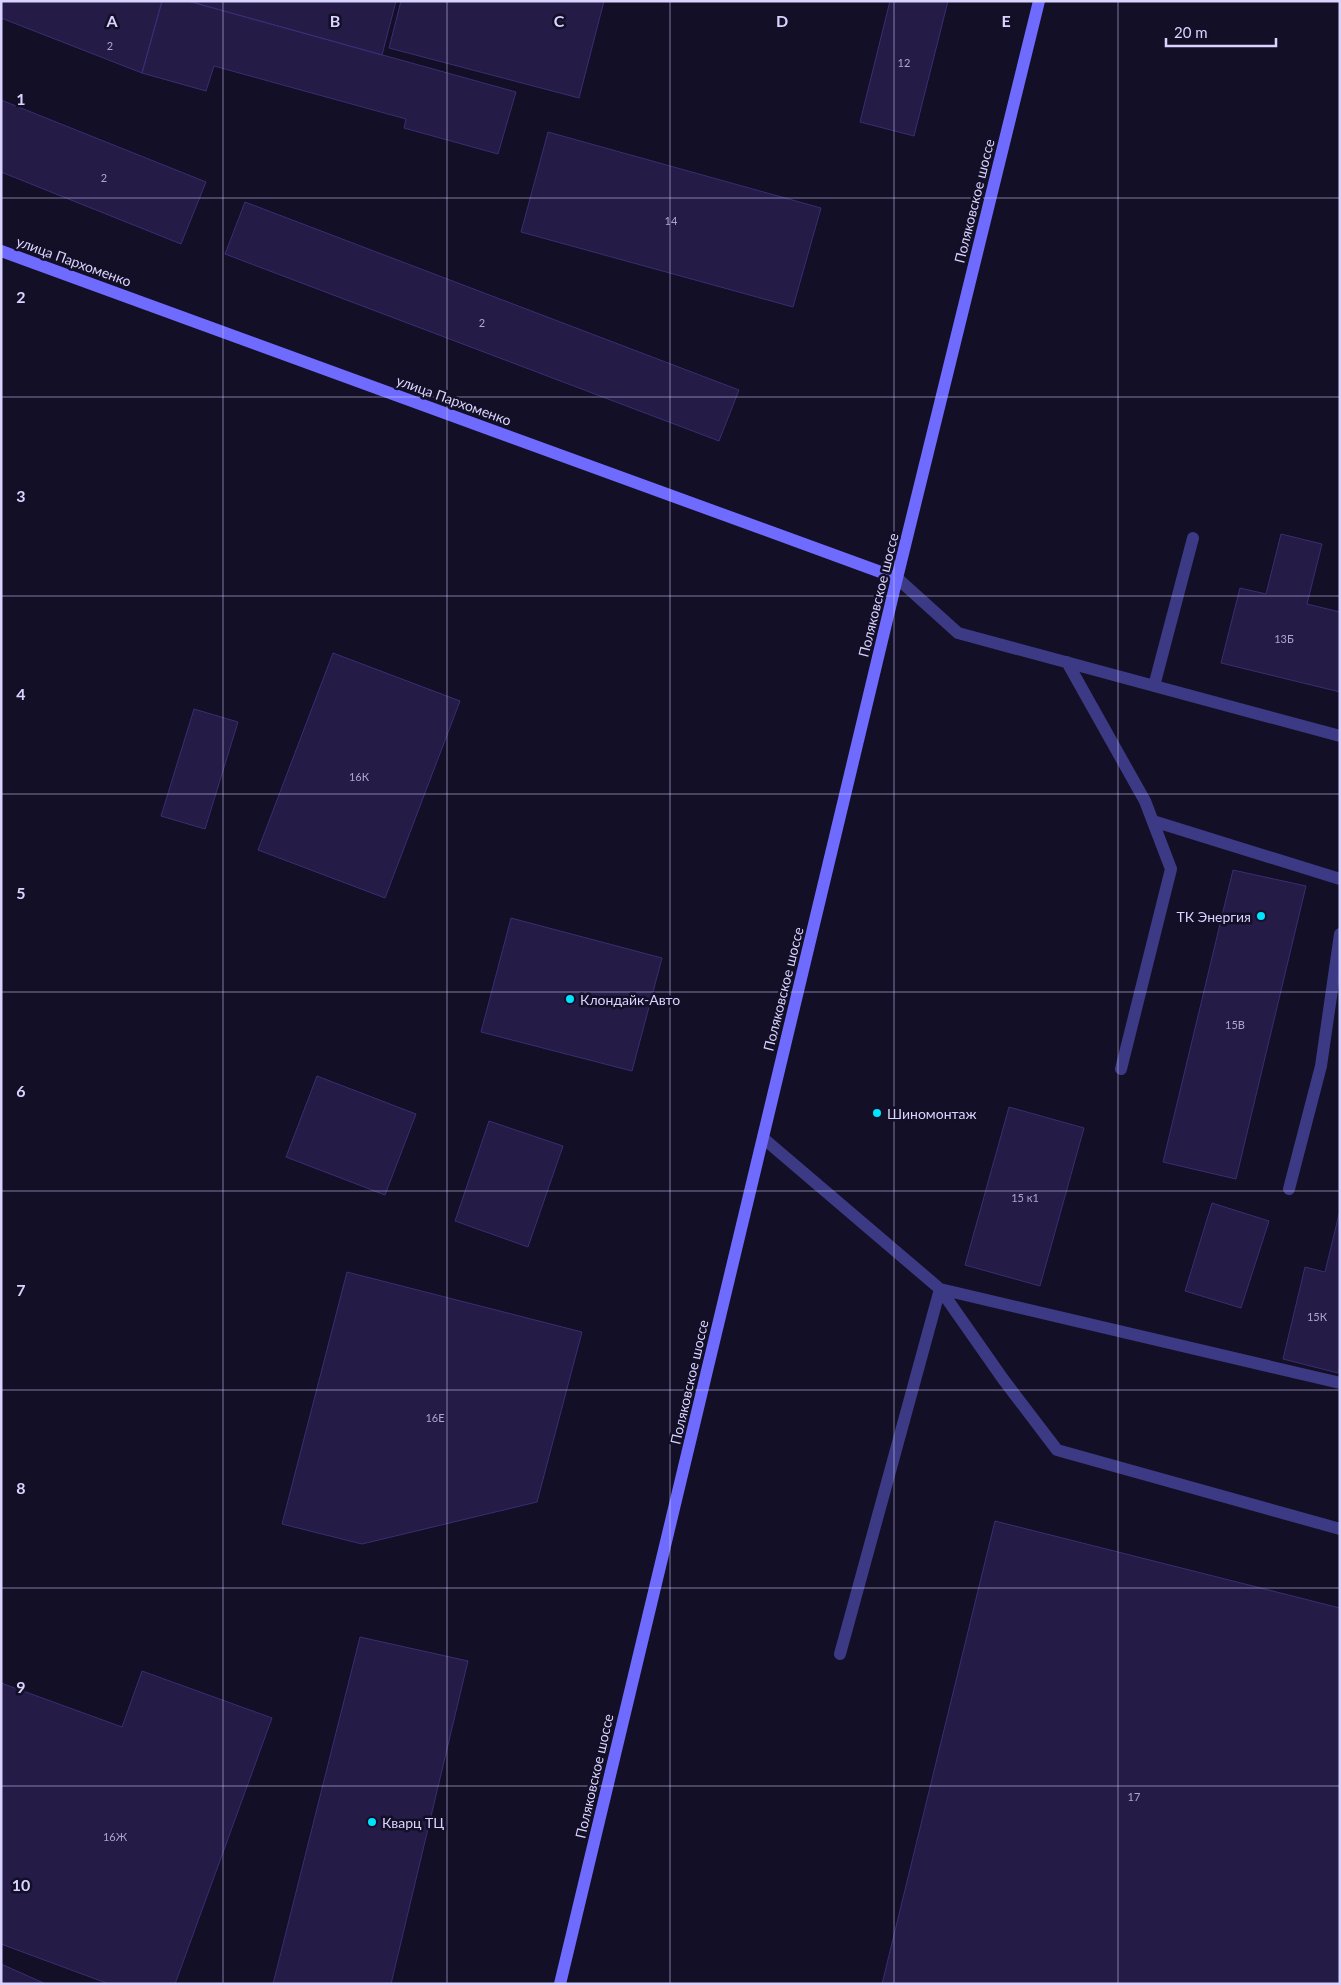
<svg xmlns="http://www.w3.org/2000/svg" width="1341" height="1985" font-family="Lato,sans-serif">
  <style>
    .building { fill: #241b47; stroke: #3b2d73 }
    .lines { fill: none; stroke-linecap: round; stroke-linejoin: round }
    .lane { stroke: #3d3a85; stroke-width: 12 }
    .secondary { stroke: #6f6bff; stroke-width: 12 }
    .grid { fill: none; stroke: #d9d4ff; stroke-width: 1; stroke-opacity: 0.55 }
    .poi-dot { fill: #00e5ff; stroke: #130f26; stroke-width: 2 }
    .labels { text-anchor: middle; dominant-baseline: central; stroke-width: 5; stroke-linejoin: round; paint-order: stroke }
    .number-label { font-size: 11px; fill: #aca6d1 }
    .street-label { font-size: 14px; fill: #d9d4ff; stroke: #130f26 }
    .poi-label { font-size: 14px; fill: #d9d4ff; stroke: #130f26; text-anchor: start }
    .grid-label { font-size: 16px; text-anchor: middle; font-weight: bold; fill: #d9d4ff; stroke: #130f26; stroke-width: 5; stroke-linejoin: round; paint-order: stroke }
  </style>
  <rect width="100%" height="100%" fill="#130f26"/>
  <path class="building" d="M 1,1 L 162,1 L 142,73 L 1,18 Z
    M 162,1 L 188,1 L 516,92 L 498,154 L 404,128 L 406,119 L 214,66 L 206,91 L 142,73 Z
    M 188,1 L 396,1 L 382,55 Z
    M 401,1 L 604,1 L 579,98 L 389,48 Z
    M 890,1 L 948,1 L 914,136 L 860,122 Z
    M 1,100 L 206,182 L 181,244 L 1,172 Z
    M 548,132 L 821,208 L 793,307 L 521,232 Z
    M 245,202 L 739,390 L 719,441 L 225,254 Z
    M 1281,534 L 1322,544 L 1307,604 L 1340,612 L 1340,692 L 1221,663 L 1240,588 L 1266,594 Z
    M 333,653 L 460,701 L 385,898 L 258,850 Z
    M 194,709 L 238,722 L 205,829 L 161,816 Z
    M 1233,870 L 1306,886 L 1236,1179 L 1163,1162 Z
    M 511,918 L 662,958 L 632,1071 L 481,1032 Z
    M 317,1076 L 416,1114 L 385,1195 L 286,1157 Z
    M 1009,1107 L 1084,1128 L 1040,1286 L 965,1265 Z
    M 489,1121 L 563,1146 L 528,1247 L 455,1221 Z
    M 1212,1203 L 1269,1221 L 1241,1308 L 1185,1291 Z
    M 1340,1210 L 1340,1366 L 1338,1373 L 1283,1359 L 1305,1267 L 1325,1272 Z
    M 347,1272 L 582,1332 L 537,1502 L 362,1544 L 282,1524 Z
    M 995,1521 L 1340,1608 L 1340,1984 L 882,1984 Z
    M 360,1637 L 468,1661 L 391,1984 L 273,1984 Z
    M 142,1671 L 272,1718 L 175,1984 L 109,1984 L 1,1944 L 1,1683 L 122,1727 Z
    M 1,1964 L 46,1984 L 1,1984 Z"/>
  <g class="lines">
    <path class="lane" d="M 897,578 L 958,633 L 1340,736
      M 1067,662 L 1145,801 L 1171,869 L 1121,1069
      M 1154,686 L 1193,538
      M 1153,821 L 1340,879
      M 763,1138 L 940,1289 L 1340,1383
      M 1289,1189 L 1321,1066 L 1340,934
      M 940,1289 L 1003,1379 L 1057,1450 L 1340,1529
      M 840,1654 L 940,1289"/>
    <path class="secondary" d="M 1,251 L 897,578
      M 560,1984 L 897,578 L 1039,1"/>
  </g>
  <path class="grid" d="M 223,1 L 223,1984M 447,1 L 447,1984M 670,1 L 670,1984M 894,1 L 894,1984M 1118,1 L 1118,1984M 1,198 L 1340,198M 1,397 L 1340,397M 1,596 L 1340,596M 1,794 L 1340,794M 1,992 L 1340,992M 1,1191 L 1340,1191M 1,1390 L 1340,1390M 1,1588 L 1340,1588M 1,1786 L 1340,1786"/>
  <g class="poi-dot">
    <circle cx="1261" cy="916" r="5"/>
    <circle cx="570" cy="999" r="5"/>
    <circle cx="877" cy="1113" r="5"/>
    <circle cx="372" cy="1822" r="5"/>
  </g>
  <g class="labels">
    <g class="number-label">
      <text x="110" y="45">2</text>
      <text x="904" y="62">12</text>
      <text x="104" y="177">2</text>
      <text x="671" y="220">14</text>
      <text x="482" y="322">2</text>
      <text x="1284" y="638">13Б</text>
      <text x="359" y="776">16К</text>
      <text x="1235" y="1024">15В</text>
      <text x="1025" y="1197">15 к1</text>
      <text x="1317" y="1316">15К</text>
      <text x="435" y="1417">16Е</text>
      <text x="1134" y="1796">17</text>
      <text x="115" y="1836">16Ж</text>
    </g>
    <g class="street-label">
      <text transform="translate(974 201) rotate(-76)">Поляковское шоссе</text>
      <text transform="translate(74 261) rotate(20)">улица Пархоменко</text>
      <text transform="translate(454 400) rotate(20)">улица Пархоменко</text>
      <text transform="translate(878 595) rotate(-76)">Поляковское шоссе</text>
      <text transform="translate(783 989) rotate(-76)">Поляковское шоссе</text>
      <text transform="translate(689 1382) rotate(-77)">Поляковское шоссе</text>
      <text transform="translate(594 1776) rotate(-77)">Поляковское шоссе</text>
    </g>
    <g class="poi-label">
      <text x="1251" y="916" text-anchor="end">ТК Энергия</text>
      <text x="580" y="999">Клондайк-Авто</text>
      <text x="887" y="1113">Шиномонтаж</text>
      <text x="382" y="1822">Кварц ТЦ</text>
    </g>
  </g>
  <g class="grid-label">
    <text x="112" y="27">A</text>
    <text x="335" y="27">B</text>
    <text x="559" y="27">C</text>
    <text x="782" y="27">D</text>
    <text x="1006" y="27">E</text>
    <text x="21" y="105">1</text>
    <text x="21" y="303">2</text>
    <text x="21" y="502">3</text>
    <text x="21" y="700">4</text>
    <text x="21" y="899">5</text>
    <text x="21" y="1097">6</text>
    <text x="21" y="1296">7</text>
    <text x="21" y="1494">8</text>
    <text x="21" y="1693">9</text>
    <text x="21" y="1891">10</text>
  </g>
  <rect width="1341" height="1985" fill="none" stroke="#d9d4ff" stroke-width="5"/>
  <path d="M1166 38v8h110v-8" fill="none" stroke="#d9d4ff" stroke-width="2.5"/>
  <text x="1174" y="38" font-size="15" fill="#d9d4ff" stroke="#130f26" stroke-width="4" paint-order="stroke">20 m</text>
</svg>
